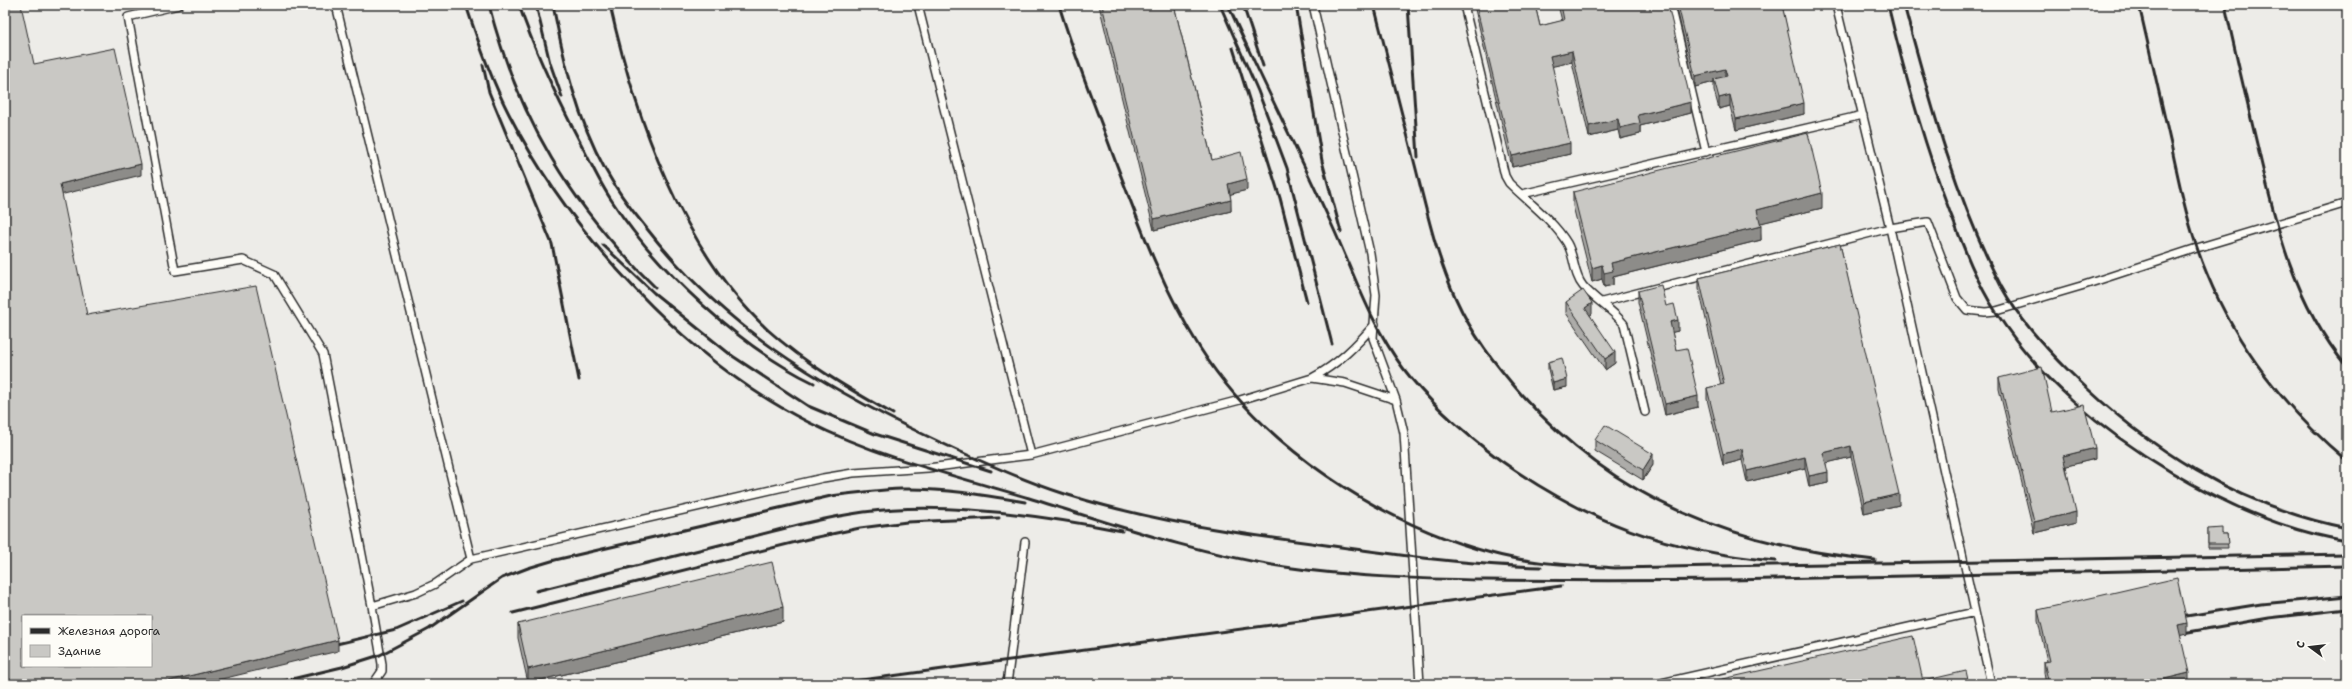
<svg xmlns="http://www.w3.org/2000/svg" width="2352" height="689" font-family="'Shantell Sans',sans-serif">
  <style>
    .built { fill: #edece8; fill-rule: evenodd }
    .lines { fill: none; stroke-linecap: round; stroke-linejoin: round }
    .service-casing { stroke: #2b2b2b; stroke-width: 10 }
    .service { stroke: #fdfcf7; stroke-width: 7 }
    .rail { stroke: #2b2b2b; stroke-width: 3 }
    .wall { fill: #adaca9; stroke: #2b2b2b }
    .shaded-wall { fill: #8d8c89; stroke: #2b2b2b }
    .building { fill: #c9c8c4; stroke: #2b2b2b; fill-rule: evenodd }
  </style>
  <rect width="100%" height="100%" fill="#fdfcf7"/>
  <filter id="ink" filterUnits="userSpaceOnUse"><feTurbulence type="fractalNoise" baseFrequency=".025" numOctaves="2"/><feDisplacementMap in="SourceGraphic" scale="8" xChannelSelector="R" yChannelSelector="G"/><feConvolveMatrix kernelMatrix="1 2 1 2 8 2 1 2 1" color-interpolation-filters="sRGB"/></filter>
  <g filter="url(#ink)">
    <path class="built" d="M 5,5 L 2347,5 L 2347,684 L 5,684 ZM 23,616 L 151,616 L 151,666 L 23,666 Z"/>
    <g class="lines">
      <g class="service-casing">
        <path id="service" d="M 179,5 L 128,17 L 175,271 L 243,260 L 274,274 L 323,354 L 372,606
          M 336,5 L 471,559
          M 918,5 L 1031,455
          M 1313,5 L 1370,253 L 1376,295 L 1373,338 L 1396,400 L 1404,433 L 1420,684
          M 1464,5 L 1505,176 L 1509,183 C 1528,202 1553,220 1567,243 C 1575,257 1573,274 1583,286 C 1595,300 1612,309 1624,324 L 1645,412
          M 1671,5 L 1706,152
          M 1836,5 L 1890,228 L 1991,684
          M 1522,194 L 1863,115
          M 1602,302 L 1890,228 L 1928,222 L 1957,298 L 1967,310 L 1985,312 L 1996,311 L 2081,286 L 2197,248 L 2347,203
          M 1312,378 C 1338,364 1356,346 1375,324
          M 373,684 L 382,671 L 382,664 L 372,606 L 416,593 L 435,584 L 471,559 L 823,478 L 853,473 L 928,468 L 1031,455 L 1240,400 L 1312,378 L 1345,383 L 1396,400
          M 1007,684 L 1025,542
          M 1657,684 L 1975,612"/>
      </g>
      <use href="#service" class="service"/>
      <path class="rail" d="M 466,5 C 478,42 491,79 509,114 C 569,232 688,362 808,422 C 877,457 955,476 1029,498 C 1113,524 1198,554 1285,567 C 1352,577 1419,579 1486,580 C 1568,581 1649,581 1731,580 C 1936,576 2142,570 2347,566
        M 489,5 C 518,118 571,206 655,287
        M 519,5 C 535,52 556,96 579,140 C 590,161 599,182 612,201 C 655,268 742,349 814,383
        M 536,5 L 550,63 L 562,97
        M 553,5 C 564,62 577,118 605,169 C 616,189 630,208 644,225 C 721,325 817,384 929,437 C 973,458 1019,479 1065,494 C 1150,521 1238,534 1326,545 C 1398,555 1469,565 1541,567
        M 610,5 C 635,117 682,250 768,330 C 806,364 849,389 893,414
        M 1059,5 C 1074,56 1095,105 1113,155 C 1138,221 1162,288 1200,348 C 1262,446 1380,523 1491,553 C 1531,564 1574,565 1615,568 L 2347,554
        M 1220,5 L 1258,91 L 1287,168 L 1332,344
        M 1228,5 C 1261,78 1297,149 1330,221 C 1353,270 1370,324 1403,368 C 1430,404 1464,433 1500,460 C 1587,522 1669,552 1776,561
        M 1243,5 L 1263,66
        M 1296,5 L 1322,161 L 1341,232
        M 1374,5 C 1388,60 1402,114 1416,169 C 1427,213 1437,258 1456,299 C 1472,335 1496,365 1521,394 C 1616,501 1735,546 1875,560
        M 1408,5 L 1418,157
        M 1888,5 C 1905,76 1924,144 1950,212 C 1963,246 1976,281 1996,312 C 2038,378 2104,432 2171,472 C 2225,504 2284,531 2347,541
        M 1904,5 C 1930,101 1955,197 2001,286 C 2019,319 2043,345 2070,372 C 2148,449 2237,506 2347,528
        M 2139,5 C 2150,53 2161,101 2172,149 C 2181,192 2190,234 2207,274 C 2237,347 2287,411 2347,461
        M 2225,5 C 2235,51 2246,98 2257,144 C 2275,223 2294,303 2347,367
        M 1233,48 L 1280,198 L 1307,302
        M 483,65 L 489,92 L 552,244 L 579,380
        M 603,245 L 654,293 L 731,355 L 808,406 L 875,434 L 991,471
        M 536,591 C 602,574 669,558 735,541 C 778,530 821,518 864,512 C 942,501 1045,516 1122,531
        M 513,613 L 808,539 L 860,528 L 907,522 L 999,518
        M 2174,618 L 2261,604 L 2347,596
        M 2177,634 L 2269,618 L 2347,609
        M 328,646 L 396,630 L 462,601
        M 271,684 L 342,667 L 380,655 L 429,629 L 502,578 L 528,568 L 555,560 L 831,496 C 854,493 877,490 901,489 C 943,488 984,495 1025,502
        M 832,684 L 1561,586"/>
    </g>
    <path class="wall" d="M 1099,5 L 1174,5 L 1212,160 L 1247,190 L 1230,194 L 1231,211 L 1154,230 Z
      M 1474,5 L 1535,5 L 1540,26 L 1562,21 L 1558,5 L 1668,5 L 1691,113 L 1640,126 L 1640,134 L 1620,139 L 1618,130 L 1589,137 L 1572,62 L 1552,66 L 1570,154 L 1512,167 Z
      M 1676,5 L 1782,5 L 1804,114 L 1736,130 L 1730,106 L 1719,109 L 1714,90 L 1714,82 L 1695,87 Z
      M 1573,192 L 1822,208 L 1760,223 L 1761,240 L 1613,277 L 1613,285 L 1604,287 L 1602,279 L 1592,282 L 1573,206 Z
      M 1840,244 L 1899,505 L 1864,513 L 1851,457 L 1826,463 L 1828,483 L 1809,487 L 1805,468 L 1747,482 L 1742,460 L 1723,465 L 1707,399 L 1707,388 L 1721,385 L 1699,289 L 1699,278 Z
      M 1638,291 L 1666,306 L 1678,331 L 1672,332 L 1676,350 L 1698,407 L 1665,415 L 1638,302 Z
      M 1566,302 L 1592,314 L 1590,315 L 1615,363 L 1605,370 L 1566,313 Z
      M 1548,362 L 1567,387 L 1553,390 L 1548,369 Z
      M 1999,378 L 2052,412 L 2095,459 L 2066,466 L 2076,523 L 2034,533 L 1999,389 Z
      M 1595,440 L 1653,465 L 1643,480 L 1595,451 Z
      M 2208,529 L 2222,534 L 2227,534 L 2228,548 L 2208,548 Z
      M 2038,610 L 2187,634 L 2180,635 L 2189,684 L 2046,684 L 2044,673 L 2044,662 L 2047,661 L 2038,621 Z
      M 783,622 L 528,683 L 518,638 L 518,624 Z"/>
    <path class="shaded-wall" d="M 1572,51 L 1572,62 L 1550,67 L 1550,56 Z
      M 1725,69 L 1725,80 L 1714,79 L 1714,82 L 1695,87 L 1695,76 Z
      M 1730,95 L 1730,106 L 1719,109 L 1719,98 Z
      M 1691,102 L 1691,113 L 1640,126 L 1640,134 L 1620,139 L 1620,128 L 1638,115 Z
      M 1804,103 L 1804,114 L 1736,130 L 1736,119 Z
      M 1618,119 L 1618,130 L 1589,137 L 1589,126 Z
      M 1570,143 L 1570,154 L 1512,167 L 1512,156 Z
      M 141,164 L 141,175 L 60,195 L 60,184 Z
      M 1247,179 L 1247,190 L 1228,195 L 1228,184 Z
      M 1822,193 L 1822,208 L 1757,224 L 1757,210 Z
      M 1231,200 L 1231,211 L 1154,230 L 1154,219 Z
      M 1761,226 L 1761,240 L 1613,277 L 1613,285 L 1604,287 L 1604,273 L 1611,263 Z
      M 1602,265 L 1602,279 L 1592,282 L 1592,268 Z
      M 1592,303 L 1592,314 L 1585,319 L 1585,308 Z
      M 1678,320 L 1678,331 L 1670,333 L 1670,322 Z
      M 1615,352 L 1615,363 L 1605,370 L 1605,359 Z
      M 1567,379 L 1567,387 L 1553,390 L 1553,383 Z
      M 1698,396 L 1698,407 L 1665,415 L 1665,404 Z
      M 1851,446 L 1851,457 L 1823,464 L 1823,453 Z
      M 2095,448 L 2095,459 L 2063,467 L 2063,456 Z
      M 1742,449 L 1742,460 L 1723,465 L 1723,454 Z
      M 1653,454 L 1653,465 L 1643,480 L 1643,470 Z
      M 1805,457 L 1805,468 L 1747,482 L 1747,471 Z
      M 1828,472 L 1828,483 L 1809,487 L 1809,476 Z
      M 1899,494 L 1899,505 L 1864,513 L 1864,502 Z
      M 2076,512 L 2076,523 L 2034,533 L 2034,522 Z
      M 783,607 L 783,622 L 528,683 L 528,669 Z
      M 2187,623 L 2187,634 L 2178,636 L 2178,625 Z
      M 338,640 L 338,651 L 201,684 L 156,684 Z
      M 2189,673 L 2189,684 L 2144,684 Z"/>
    <path class="building" d="M 5,5 L 21,5 L 34,64 L 115,48 L 141,164 L 60,184 L 87,315 L 256,286 L 338,640 L 156,684 L 5,684 ZM 23,616 L 151,616 L 151,666 L 23,666 Z
      M 1102,5 L 1174,5 L 1212,160 L 1241,152 L 1247,179 L 1228,184 L 1231,200 L 1154,219 Z
      M 1476,5 L 1535,5 L 1540,26 L 1564,20 L 1561,5 L 1668,5 L 1691,102 L 1638,115 L 1640,123 L 1620,128 L 1618,119 L 1589,126 L 1572,51 L 1550,56 L 1570,143 L 1512,156 Z
      M 1678,5 L 1782,5 L 1804,103 L 1736,119 L 1730,95 L 1719,98 L 1714,79 L 1727,76 L 1725,69 L 1695,76 Z
      M 1808,133 L 1822,193 L 1757,210 L 1761,226 L 1611,263 L 1613,271 L 1604,273 L 1602,265 L 1592,268 L 1573,192 Z
      M 1840,244 L 1899,494 L 1864,502 L 1851,446 L 1823,453 L 1828,472 L 1809,476 L 1805,457 L 1747,471 L 1742,449 L 1723,454 L 1707,388 L 1724,384 L 1699,278 Z
      M 1661,285 L 1666,306 L 1674,304 L 1678,320 L 1670,322 L 1676,350 L 1687,348 L 1698,396 L 1665,404 L 1638,291 Z
      M 1583,290 L 1592,303 L 1585,308 L 1615,352 L 1605,359 L 1566,302 Z
      M 1562,358 L 1567,379 L 1553,383 L 1548,362 Z
      M 2042,367 L 2052,412 L 2084,405 L 2095,448 L 2063,456 L 2076,512 L 2034,522 L 1999,378 Z
      M 1605,425 L 1653,454 L 1643,470 L 1595,440 Z
      M 2222,528 L 2222,534 L 2227,534 L 2228,544 L 2208,544 L 2208,529 Z
      M 772,562 L 783,607 L 528,669 L 518,624 Z
      M 2177,578 L 2187,623 L 2178,625 L 2189,673 L 2144,684 L 2049,684 L 2044,662 L 2050,661 L 2038,610 Z
      M 1913,636 L 1923,681 L 1966,671 L 1969,684 L 1701,684 Z"/>
  </g>
  <rect width="2352" height="689" fill="none" stroke="#fdfcf7" stroke-width="20"/>
  <rect x="10" y="10" width="2332" height="669" fill="none" stroke="#2b2b2b" stroke-width="1.5" filter="url(#ink)"/>
  <rect x="22" y="615" width="130" height="52" fill="#fdfcf7" stroke="#a9a8a5"/>
  <rect x="30" y="628" width="20" height="6" fill="#2b2b2b" stroke="#a9a8a5"/>
  <text x="58" y="635" font-size="12" fill="#2b2b2b">Железная дорога</text>
  <rect x="30" y="645" width="20" height="12" fill="#c9c8c4" stroke="#a9a8a5"/>
  <text x="58" y="655" font-size="12" fill="#2b2b2b">Здание</text>
  <g transform="translate(2310 647) rotate(285)" stroke="#fdfcf7" stroke-width="3" paint-order="stroke">
  <path d="M0-3L7 15L0 10L-7 15Z" fill="#2b2b2b"/>
  <text y="-6" font-size="11" font-weight="bold" text-anchor="middle" fill="#2b2b2b">С</text>
  </g>
</svg>
